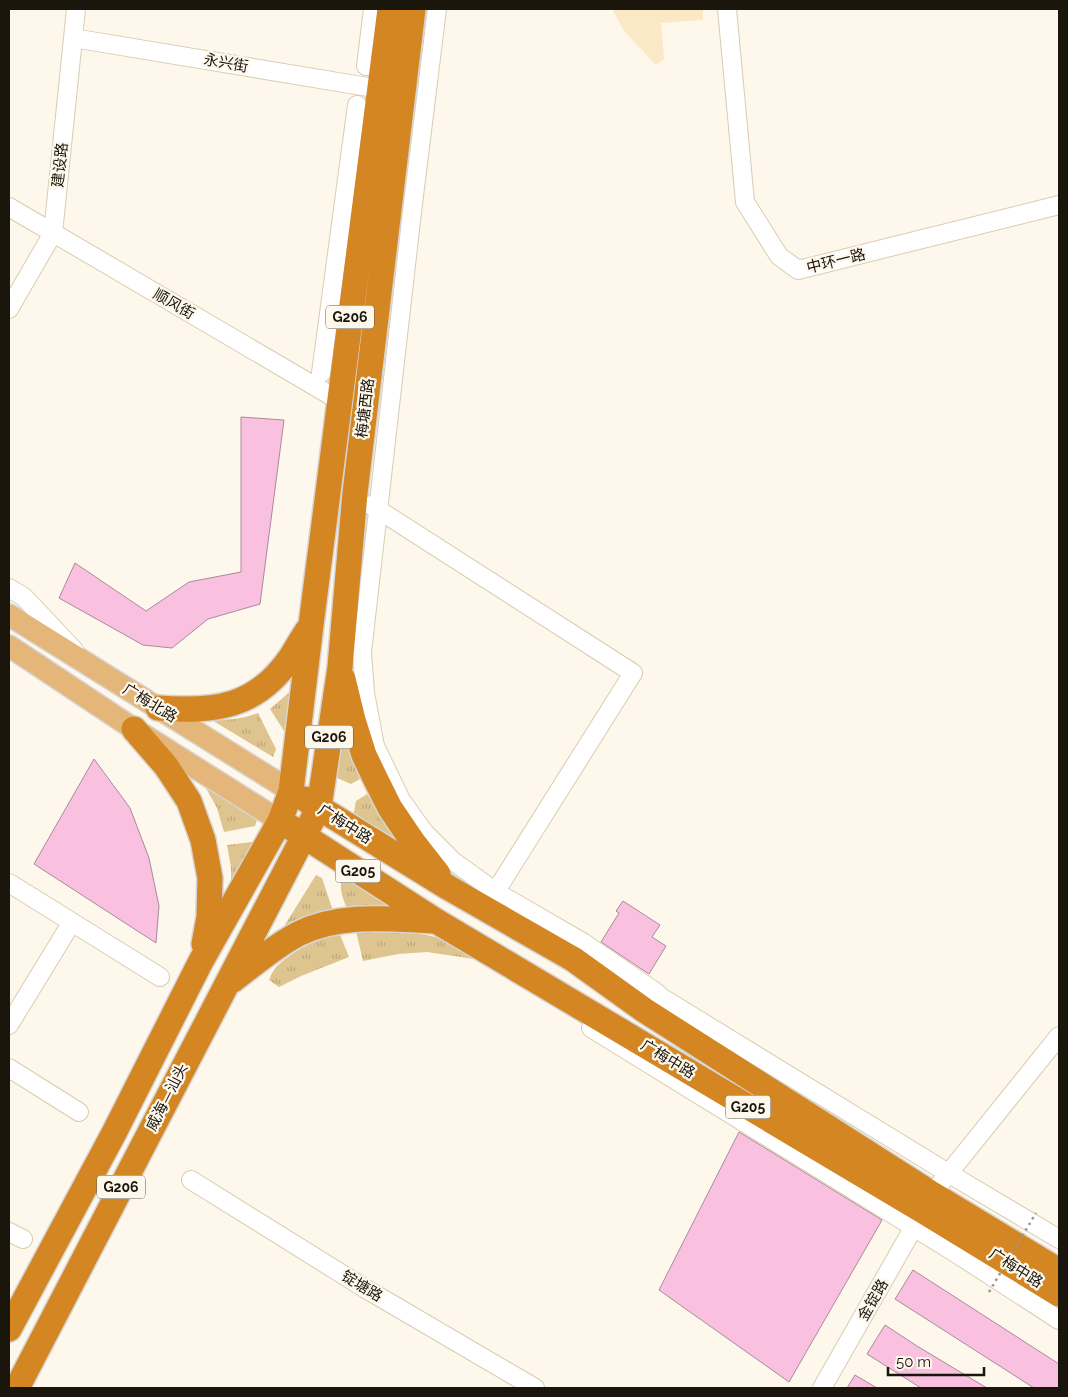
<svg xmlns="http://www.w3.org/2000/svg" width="1068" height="1397" font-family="Raleway,'Noto Sans SC',sans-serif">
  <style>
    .built { fill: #fbe9c5 }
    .grass { fill: url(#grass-tufts) }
    .building { fill: #f9c0e0; stroke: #a88b9b }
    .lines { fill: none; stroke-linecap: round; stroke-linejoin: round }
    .minor-casing { stroke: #daccb0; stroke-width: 20 }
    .major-casing { stroke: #d6d5d3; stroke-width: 24 }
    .highway-casing { stroke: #d6d5d3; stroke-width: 28 }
    .minor { stroke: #fff; stroke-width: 18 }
    .major { stroke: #e5b67a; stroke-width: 21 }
    .highway { stroke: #d38622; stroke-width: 25 }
    .path-bridge { stroke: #9d978d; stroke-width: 2.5; stroke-dasharray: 2.5 4; stroke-linecap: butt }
    .labels { text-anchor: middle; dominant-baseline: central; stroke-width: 4.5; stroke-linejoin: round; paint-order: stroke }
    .shield { fill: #fdf7ec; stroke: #5f5a4f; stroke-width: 1 }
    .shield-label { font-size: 14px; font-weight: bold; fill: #1b160c }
    .street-label { font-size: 15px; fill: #1b160c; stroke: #fdf7ec }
  </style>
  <defs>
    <pattern id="grass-tufts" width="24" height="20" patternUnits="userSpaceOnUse" patternTransform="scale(1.25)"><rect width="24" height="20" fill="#dec48f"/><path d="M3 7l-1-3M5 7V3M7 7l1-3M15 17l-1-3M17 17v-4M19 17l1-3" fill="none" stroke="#bea87a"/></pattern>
  </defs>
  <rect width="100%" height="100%" fill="#fdf7ec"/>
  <path class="built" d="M 612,9 L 703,9 L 703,20 L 661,23 L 664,59 L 656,65 L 624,31 Z"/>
  <path class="grass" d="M 292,690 L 288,737 L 270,709 Z
    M 258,713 L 276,749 L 273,757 L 205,716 C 222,723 240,719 258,713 Z
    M 340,719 L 360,779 L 351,784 L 335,777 Z
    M 191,770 L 259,814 L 255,826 L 224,832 L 217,808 L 207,790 Z
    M 367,794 L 408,852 L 353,817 L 356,801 Z
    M 260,841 L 231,883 L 231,867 L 227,845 Z
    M 345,870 L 417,914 L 349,914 C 342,895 337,889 345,870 Z
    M 316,875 L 322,878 L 335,917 L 273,944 Z
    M 382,929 C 407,932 447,935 466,950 C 469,952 472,956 474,959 L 427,952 L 398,954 L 363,961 L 356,931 Z
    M 339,932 L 349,957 L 301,976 L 279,987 L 269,980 C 271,975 273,970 277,966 C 294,950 317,939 339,932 Z"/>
  <path class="building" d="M 241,417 L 284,420 L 260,604 L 208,619 L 172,648 L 143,645 L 59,598 L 75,563 L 146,611 L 189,582 L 241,572 Z
    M 94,759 L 130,808 L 149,858 L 159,906 L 156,943 L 34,864 Z
    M 623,901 L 660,925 L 652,937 L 666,946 L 649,974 L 601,942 L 619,913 L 616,911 Z
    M 739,1132 L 882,1220 L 789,1382 L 659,1290 Z
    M 913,1270 L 1059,1364 L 1059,1388 L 1034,1388 L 895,1299 Z
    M 885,1325 L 917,1346 L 987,1388 L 921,1388 L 867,1354 Z
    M 855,1375 L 877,1388 L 847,1388 Z"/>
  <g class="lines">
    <g class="minor-casing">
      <path id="minor" d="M 437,9 L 412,212 L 362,652 L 365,693 L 375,746 L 401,800 L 424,832 L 453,861 L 496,892 L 584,943 L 657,993 L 656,994 L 948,1173 L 1059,1239
        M 727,9 L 745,202 L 779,256 L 798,270 L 1059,205
        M 73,38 L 380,89
        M 366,66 L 373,9
        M 9,207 L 340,401
        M 9,309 L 53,233 L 76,9
        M 321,373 L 357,105
        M 371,505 L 633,673 L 489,902
        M 9,588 L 24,597 L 74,650
        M 9,883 L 160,977
        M 9,1025 L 72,922
        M 591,1028 L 954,1252 L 1059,1320
        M 9,1068 L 79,1112
        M 191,1180 L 366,1289 L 535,1388
        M 932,1194 L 1059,1036
        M 9,1232 L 23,1239
        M 822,1388 L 919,1218"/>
    </g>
    <g class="major-casing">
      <path id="major" d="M 9,615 L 291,791
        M 9,646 L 134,729 L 280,821"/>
    </g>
    <g class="highway-casing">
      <path id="highway" d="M 343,679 L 353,720 L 364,755 L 376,780 L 390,808 L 413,842 L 438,874
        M 158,708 C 215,712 256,708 291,657 C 296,649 301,640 307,631
        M 134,729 L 166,766 L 189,801 L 203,840 L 210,878 L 209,917 L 204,944
        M 305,799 L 449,888 L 573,959 L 644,1010 L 932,1194 L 1059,1271
        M 290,827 L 436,921 L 923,1211 L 1059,1294
        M 233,980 C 254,964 275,946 298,934 C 340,913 389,919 433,921
        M 9,1329 L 114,1133 L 201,961 L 280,821 L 291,791 L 311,625 L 390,9
        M 17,1388 L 319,807 L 340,667 L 355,493 L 413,9"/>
    </g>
    <use href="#minor" class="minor"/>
    <use href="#major" class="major"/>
    <use href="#highway" class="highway"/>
    <path class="path-bridge" d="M 989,1292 L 1036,1213"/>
  </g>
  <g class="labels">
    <g class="shield">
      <rect x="326" y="305.5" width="48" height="23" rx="4"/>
      <rect x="305" y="725.5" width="48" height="23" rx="4"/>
      <rect x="335.5" y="859.5" width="45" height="23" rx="4"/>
      <rect x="725.5" y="1095.5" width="45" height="23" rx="4"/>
      <rect x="97" y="1175.5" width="48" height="23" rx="4"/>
    </g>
    <g class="shield-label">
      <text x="350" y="317">G206</text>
      <text x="329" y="737">G206</text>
      <text x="358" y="871">G205</text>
      <text x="748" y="1107">G205</text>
      <text x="121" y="1187">G206</text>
    </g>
    <g class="street-label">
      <text transform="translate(226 63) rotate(10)">永兴街</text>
      <text transform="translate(60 165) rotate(-84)">建设路</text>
      <text transform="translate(836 261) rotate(-14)">中环一路</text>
      <text transform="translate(174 304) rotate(30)">顺风街</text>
      <text transform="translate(365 408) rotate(-83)">梅塘西路</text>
      <text transform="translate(150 703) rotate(31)">广梅北路</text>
      <text transform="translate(345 824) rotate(32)">广梅中路</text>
      <text transform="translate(668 1059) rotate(31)">广梅中路</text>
      <text transform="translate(167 1097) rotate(-63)">威海—汕头</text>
      <text transform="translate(1016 1268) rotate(32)">广梅中路</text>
      <text transform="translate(362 1286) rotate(31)">锭塘路</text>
      <text transform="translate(873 1300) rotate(-60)">金锭路</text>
    </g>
  </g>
  <rect width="1068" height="1397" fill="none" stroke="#1b160c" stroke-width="20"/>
  <path d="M888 1367v8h96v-8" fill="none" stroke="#1b160c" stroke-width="2.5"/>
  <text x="896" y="1367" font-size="15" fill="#1b160c" stroke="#fdf7ec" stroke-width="4" paint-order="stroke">50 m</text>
</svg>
